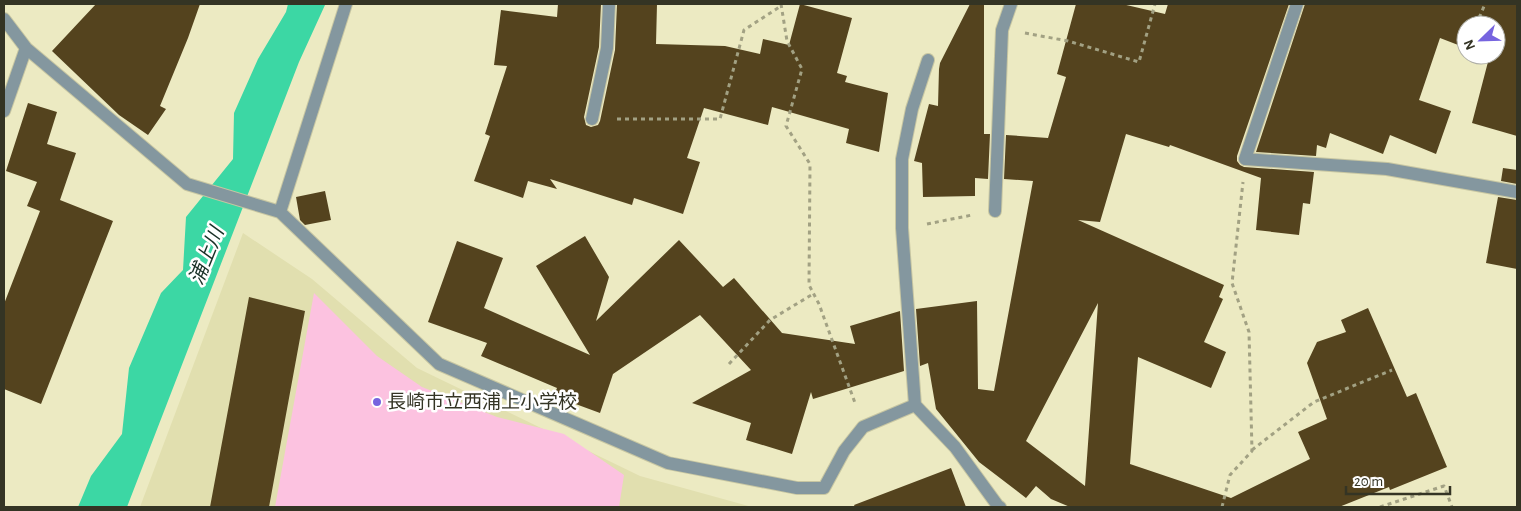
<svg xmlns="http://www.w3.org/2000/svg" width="1521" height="511" font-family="'Alegreya Sans','Noto Sans JP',sans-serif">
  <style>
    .built { fill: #e1dfaf }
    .green { fill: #fcc2e0 }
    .water { fill: #3cd7a4 }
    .building { fill: #54431e; fill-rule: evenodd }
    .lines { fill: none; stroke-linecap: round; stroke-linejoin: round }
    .minor-casing { stroke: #c7c6a2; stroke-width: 14 }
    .path { stroke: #a2a183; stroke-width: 3; stroke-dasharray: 4 4; stroke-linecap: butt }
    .minor { stroke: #84979f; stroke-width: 12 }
    .poi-dot { fill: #7664df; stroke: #fff; stroke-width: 2 }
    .labels { text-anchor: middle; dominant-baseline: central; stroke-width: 5; stroke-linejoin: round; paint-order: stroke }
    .poi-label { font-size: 19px; fill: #343424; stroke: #fff; text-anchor: start }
    .water-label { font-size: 20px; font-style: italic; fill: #183026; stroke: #fff }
  </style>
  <rect width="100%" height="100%" fill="#eceac2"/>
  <path class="built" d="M 243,233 L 312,279 L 417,368 L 640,476 L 752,507 L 140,507 Z"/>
  <path class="green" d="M 314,293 L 377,356 L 422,387 L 497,417 L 564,434 L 624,475 L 619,507 L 275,507 Z"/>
  <path class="water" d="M 288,4 L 325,4 L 325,5 L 299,62 L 127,507 L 78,507 L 91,476 L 122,434 L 129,368 L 161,293 L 183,270 L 186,217 L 233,159 L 234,113 L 258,59 L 286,12 Z"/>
  <path class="building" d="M 96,4 L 200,4 L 188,38 L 160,106 L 166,109 L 148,135 L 119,115 L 52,51 Z
    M 558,4 L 601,4 L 599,47 L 584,117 L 586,125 L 591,127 L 598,125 L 600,121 L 615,50 L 617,4 L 657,4 L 656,44 L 725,46 L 760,54 L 763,39 L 789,45 L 800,4 L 852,18 L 837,73 L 847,76 L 845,82 L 888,93 L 879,152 L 846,143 L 849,129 L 772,107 L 768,125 L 704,108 L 687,158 L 700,162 L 683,214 L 634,198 L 632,205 L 550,179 L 557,189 L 528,181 L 523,198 L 474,181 L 490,136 L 485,134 L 507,66 L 494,65 L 501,10 L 557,17 Z
    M 970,4 L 984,4 L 984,134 L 990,134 L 988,179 L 975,178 L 975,196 L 923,197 L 922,163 L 914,161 L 929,104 L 938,106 L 939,69 L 940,63 Z
    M 1076,4 L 1122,4 L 1165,14 L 1168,4 L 1289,4 L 1237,156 L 1237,161 L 1240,165 L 1244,167 L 1314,172 L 1310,204 L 1303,203 L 1299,235 L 1256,230 L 1261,178 L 1170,145 L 1169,147 L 1126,134 L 1100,222 L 1078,220 L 1224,285 L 1219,297 L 1223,299 L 1204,342 L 1226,352 L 1211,388 L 1138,357 L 1130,464 L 1231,498 L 1310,459 L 1298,432 L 1327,419 L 1307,363 L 1317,342 L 1346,332 L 1341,320 L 1368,308 L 1407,397 L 1416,393 L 1447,467 L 1390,490 L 1389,487 L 1339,507 L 1070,507 L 1051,499 L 1036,486 L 1026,498 L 979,462 L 936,409 L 928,363 L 920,366 L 916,309 L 977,301 L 978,389 L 994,391 L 1033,181 L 1004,179 L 1006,135 L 1048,138 L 1066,77 L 1057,74 ZM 1098,303 L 1085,486 L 1026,441 Z
    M 1305,4 L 1517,4 L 1517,136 L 1472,123 L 1489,58 L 1483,55 L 1496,55 L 1496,25 L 1466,25 L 1466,48 L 1440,38 L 1419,100 L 1451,111 L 1436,154 L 1390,135 L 1383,154 L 1330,133 L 1326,148 L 1317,145 L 1316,156 L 1256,152 Z
    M 28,103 L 57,112 L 47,144 L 76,153 L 60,200 L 113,221 L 41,404 L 4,389 L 4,304 L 40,211 L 27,206 L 37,182 L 6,171 Z
    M 1503,168 L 1517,170 L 1517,184 L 1501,181 Z
    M 325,191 L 331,220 L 305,225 L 300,220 L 296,197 Z
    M 1498,197 L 1517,200 L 1517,269 L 1486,263 Z
    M 585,236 L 609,277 L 596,321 L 679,240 L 723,287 L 734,278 L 782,333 L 855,344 L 850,326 L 900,311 L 904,371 L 813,399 L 811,392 L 792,454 L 746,440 L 751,423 L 692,403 L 751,370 L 700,315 L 613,374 L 600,413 L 562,399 L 563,395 L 555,393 L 557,388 L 481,356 L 487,343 L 428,322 L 457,241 L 503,258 L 484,308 L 590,355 L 536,266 Z
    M 249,297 L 305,311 L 269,507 L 210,507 Z
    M 951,468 L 966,507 L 855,507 L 854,505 Z"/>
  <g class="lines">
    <g class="minor-casing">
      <path id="minor" d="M 1297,4 L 1245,159 L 1387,169 L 1517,192
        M 4,19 L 26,48 L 187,184 L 280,212 L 439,364 L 668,463 L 797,488 L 824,488 L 844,451 L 863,427 L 915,405
        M 928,60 L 912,109 L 902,159 L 902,228 L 915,405 L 955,447 L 998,506 L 1000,507
        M 4,111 L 26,48
        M 592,119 L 607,48 L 609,4
        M 995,211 L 1002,30 L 1011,4
        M 280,212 L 346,4"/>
    </g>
    <path class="path" d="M 781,4 L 787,41 L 802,69 L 786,126 L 810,164 L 809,285 L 819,304 L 855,403
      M 1476,25 L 1485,4
      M 1025,33 L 1068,41 L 1139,62 L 1155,4
      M 1464,50 L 1466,46
      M 617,119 L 720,119 L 744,30 L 781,6
      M 927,224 L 972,215
      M 729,364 L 770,320 L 813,294
      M 1252,450 L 1314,402 L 1392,370
      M 1222,507 L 1230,475 L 1252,451 L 1249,332 L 1232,283 L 1243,182
      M 1380,507 L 1444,486 L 1452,507"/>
    <use href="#minor" class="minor"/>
  </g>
  <circle class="poi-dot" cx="377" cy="402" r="5"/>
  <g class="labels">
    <g class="poi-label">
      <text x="387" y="402">長崎市立西浦上小学校</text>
    </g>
    <g class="water-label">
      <text transform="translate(207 256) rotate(-68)">浦上川</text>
    </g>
  </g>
  <rect width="1521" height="511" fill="none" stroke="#343424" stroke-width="10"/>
  <g transform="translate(1481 40) rotate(247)"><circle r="24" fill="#ffffff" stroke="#aeaea7"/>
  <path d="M0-4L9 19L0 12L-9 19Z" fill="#7664df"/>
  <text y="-8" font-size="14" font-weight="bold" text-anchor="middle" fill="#343424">N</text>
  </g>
  <path d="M1346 486v8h104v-8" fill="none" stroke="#343424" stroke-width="2.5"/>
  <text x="1354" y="486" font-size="15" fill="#343424" stroke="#ffffff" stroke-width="4" paint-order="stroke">20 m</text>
</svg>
